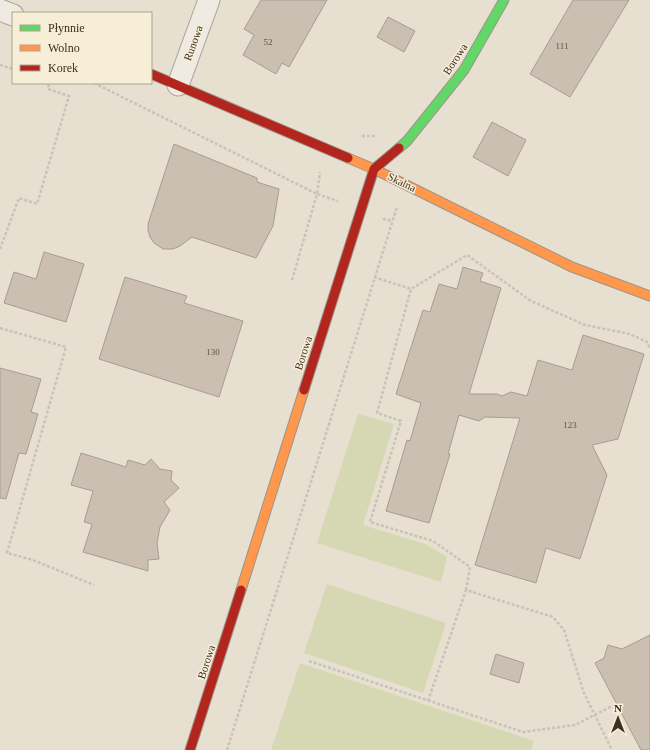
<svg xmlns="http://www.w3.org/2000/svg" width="650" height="750" font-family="Georgia,serif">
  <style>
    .green { fill: #d6d7b3 }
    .building { fill: #cbbfb2; stroke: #a89c90 }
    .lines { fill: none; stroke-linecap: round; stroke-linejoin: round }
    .street-casing { stroke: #ada599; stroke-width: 23 }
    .fast-casing { stroke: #9c958a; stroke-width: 11 }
    .slow-casing { stroke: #9c958a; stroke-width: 11 }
    .jam-casing { stroke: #9c958a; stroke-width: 11 }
    .path { stroke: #c8c2b9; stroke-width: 2.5; stroke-dasharray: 3 2; stroke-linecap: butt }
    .street { stroke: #efebe3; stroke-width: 21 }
    .fast { stroke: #63d668; stroke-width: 9 }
    .slow { stroke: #ff974d; stroke-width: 9 }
    .jam { stroke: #b3261e; stroke-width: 9 }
    .labels { text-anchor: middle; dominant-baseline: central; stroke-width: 3; stroke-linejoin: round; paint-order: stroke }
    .number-label { font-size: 9px; fill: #605244 }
    .street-label { font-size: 11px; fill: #3d2e20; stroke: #f7eed8 }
  </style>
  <rect width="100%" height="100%" fill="#e7e0d1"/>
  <path class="green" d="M 358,414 L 394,424 L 363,525 L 425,544 L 447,557 L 441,582 L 317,543 Z
    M 327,584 L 446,623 L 423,693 L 304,653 Z
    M 300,663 L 534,741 L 531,750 L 271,750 Z"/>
  <path class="building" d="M 261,0 L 327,0 L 289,67 L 282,63 L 276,74 L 243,55 L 254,35 L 244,29 Z
    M 573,0 L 629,0 L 570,97 L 530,74 Z
    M 388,17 L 415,31 L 404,52 L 377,37 Z
    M 492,122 L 526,140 L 508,176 L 473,157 Z
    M 174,144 L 257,178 L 257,182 L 279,189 L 273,226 L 256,258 L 192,237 L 180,246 L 173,249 L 163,249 L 154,243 L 150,237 L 148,230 L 148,224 Z
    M 44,252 L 84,264 L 66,322 L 4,303 L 14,272 L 36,279 Z
    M 463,267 L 483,273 L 480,281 L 501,288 L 469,394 L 497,394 L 502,396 L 511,392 L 527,396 L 538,360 L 572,370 L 583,335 L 644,354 L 618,439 L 592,445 L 607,475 L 580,559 L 546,548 L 536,583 L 475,565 L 520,418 L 485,417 L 479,421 L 459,415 L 448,454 L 450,454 L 429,523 L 386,511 L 407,440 L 410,441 L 421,403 L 396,394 L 423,310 L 430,312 L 439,284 L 457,289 Z
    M 125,277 L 187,296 L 184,303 L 243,321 L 219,397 L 99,359 Z
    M 0,368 L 41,379 L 31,412 L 38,414 L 26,454 L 19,453 L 6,499 L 0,498 Z
    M 81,453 L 126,467 L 128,460 L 145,465 L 151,459 L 160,469 L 172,471 L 171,480 L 179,488 L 164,502 L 170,510 L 160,527 L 157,543 L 159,559 L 148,560 L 148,571 L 83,552 L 92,524 L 84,522 L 93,491 L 71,485 Z
    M 650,635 L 650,750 L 641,750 L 595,663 L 604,658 L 608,645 L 622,649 Z
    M 496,654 L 524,663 L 519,683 L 490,674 Z"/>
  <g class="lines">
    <g class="street-casing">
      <path id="street" d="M 0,10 L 13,15
        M 178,85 L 209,0"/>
    </g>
    <g class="fast-casing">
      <path id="fast" d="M 399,148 L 407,141 L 464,70 L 504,0"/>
    </g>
    <g class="slow-casing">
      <path id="slow" d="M 348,158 L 374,169 L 572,267 L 650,296
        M 241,590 L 304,390"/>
    </g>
    <g class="jam-casing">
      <path id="jam" d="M 151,74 L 348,158
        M 304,390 L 374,169 L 399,148
        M 190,750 L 241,590"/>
    </g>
    <path class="path" d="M 0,65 L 13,69
      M 94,83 L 317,194 L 320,172
      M 362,136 L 375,136
      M 383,219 L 392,221
      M 0,249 L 19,198 L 37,204 L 69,96 L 48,89 L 49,83
      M 374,277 L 411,289
      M 292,280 L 317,194 L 338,201
      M 0,328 L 66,347 L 7,553 L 33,560 L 94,585
      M 466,590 L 470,567 L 433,541 L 370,522 L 401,421 L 377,413 L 411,289 L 467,255 L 531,301 L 585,325 L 630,334 L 647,342 L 650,349
      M 309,661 L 523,732 L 575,725 L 616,704
      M 428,701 L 466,590 L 553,617 L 564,630 L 584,693 L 612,750
      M 227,750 L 397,207"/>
    <use href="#street" class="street"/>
    <use href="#fast" class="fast"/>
    <use href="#slow" class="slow"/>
    <use href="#jam" class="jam"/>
  </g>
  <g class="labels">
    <g class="number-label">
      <text x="268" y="42">52</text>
      <text x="562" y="46">111</text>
      <text x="213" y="352">130</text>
      <text x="570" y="425">123</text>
    </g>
    <g class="street-label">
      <text transform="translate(193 43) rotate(-70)">Runowa</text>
      <text transform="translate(455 59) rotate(-57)">Borowa</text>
      <text transform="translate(402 182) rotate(26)">Skalna</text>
      <text transform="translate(303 353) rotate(-72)">Borowa</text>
      <text transform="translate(206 662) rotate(-72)">Borowa</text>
    </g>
  </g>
  <rect x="12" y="12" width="140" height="72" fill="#f7eed8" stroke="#ada18e"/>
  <rect x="20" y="25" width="20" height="6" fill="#63d668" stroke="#ada18e"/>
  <text x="48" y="32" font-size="12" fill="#3d2e20">Płynnie</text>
  <rect x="20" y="45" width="20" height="6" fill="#ff974d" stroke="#ada18e"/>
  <text x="48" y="52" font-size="12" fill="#3d2e20">Wolno</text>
  <rect x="20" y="65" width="20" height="6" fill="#b3261e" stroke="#ada18e"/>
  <text x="48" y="72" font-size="12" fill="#3d2e20">Korek</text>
  <g transform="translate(618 718)" stroke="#f7eed8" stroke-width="3" paint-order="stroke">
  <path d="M0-3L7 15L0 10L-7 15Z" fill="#3d2e20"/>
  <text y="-6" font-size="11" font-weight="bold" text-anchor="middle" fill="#3d2e20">N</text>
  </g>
</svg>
